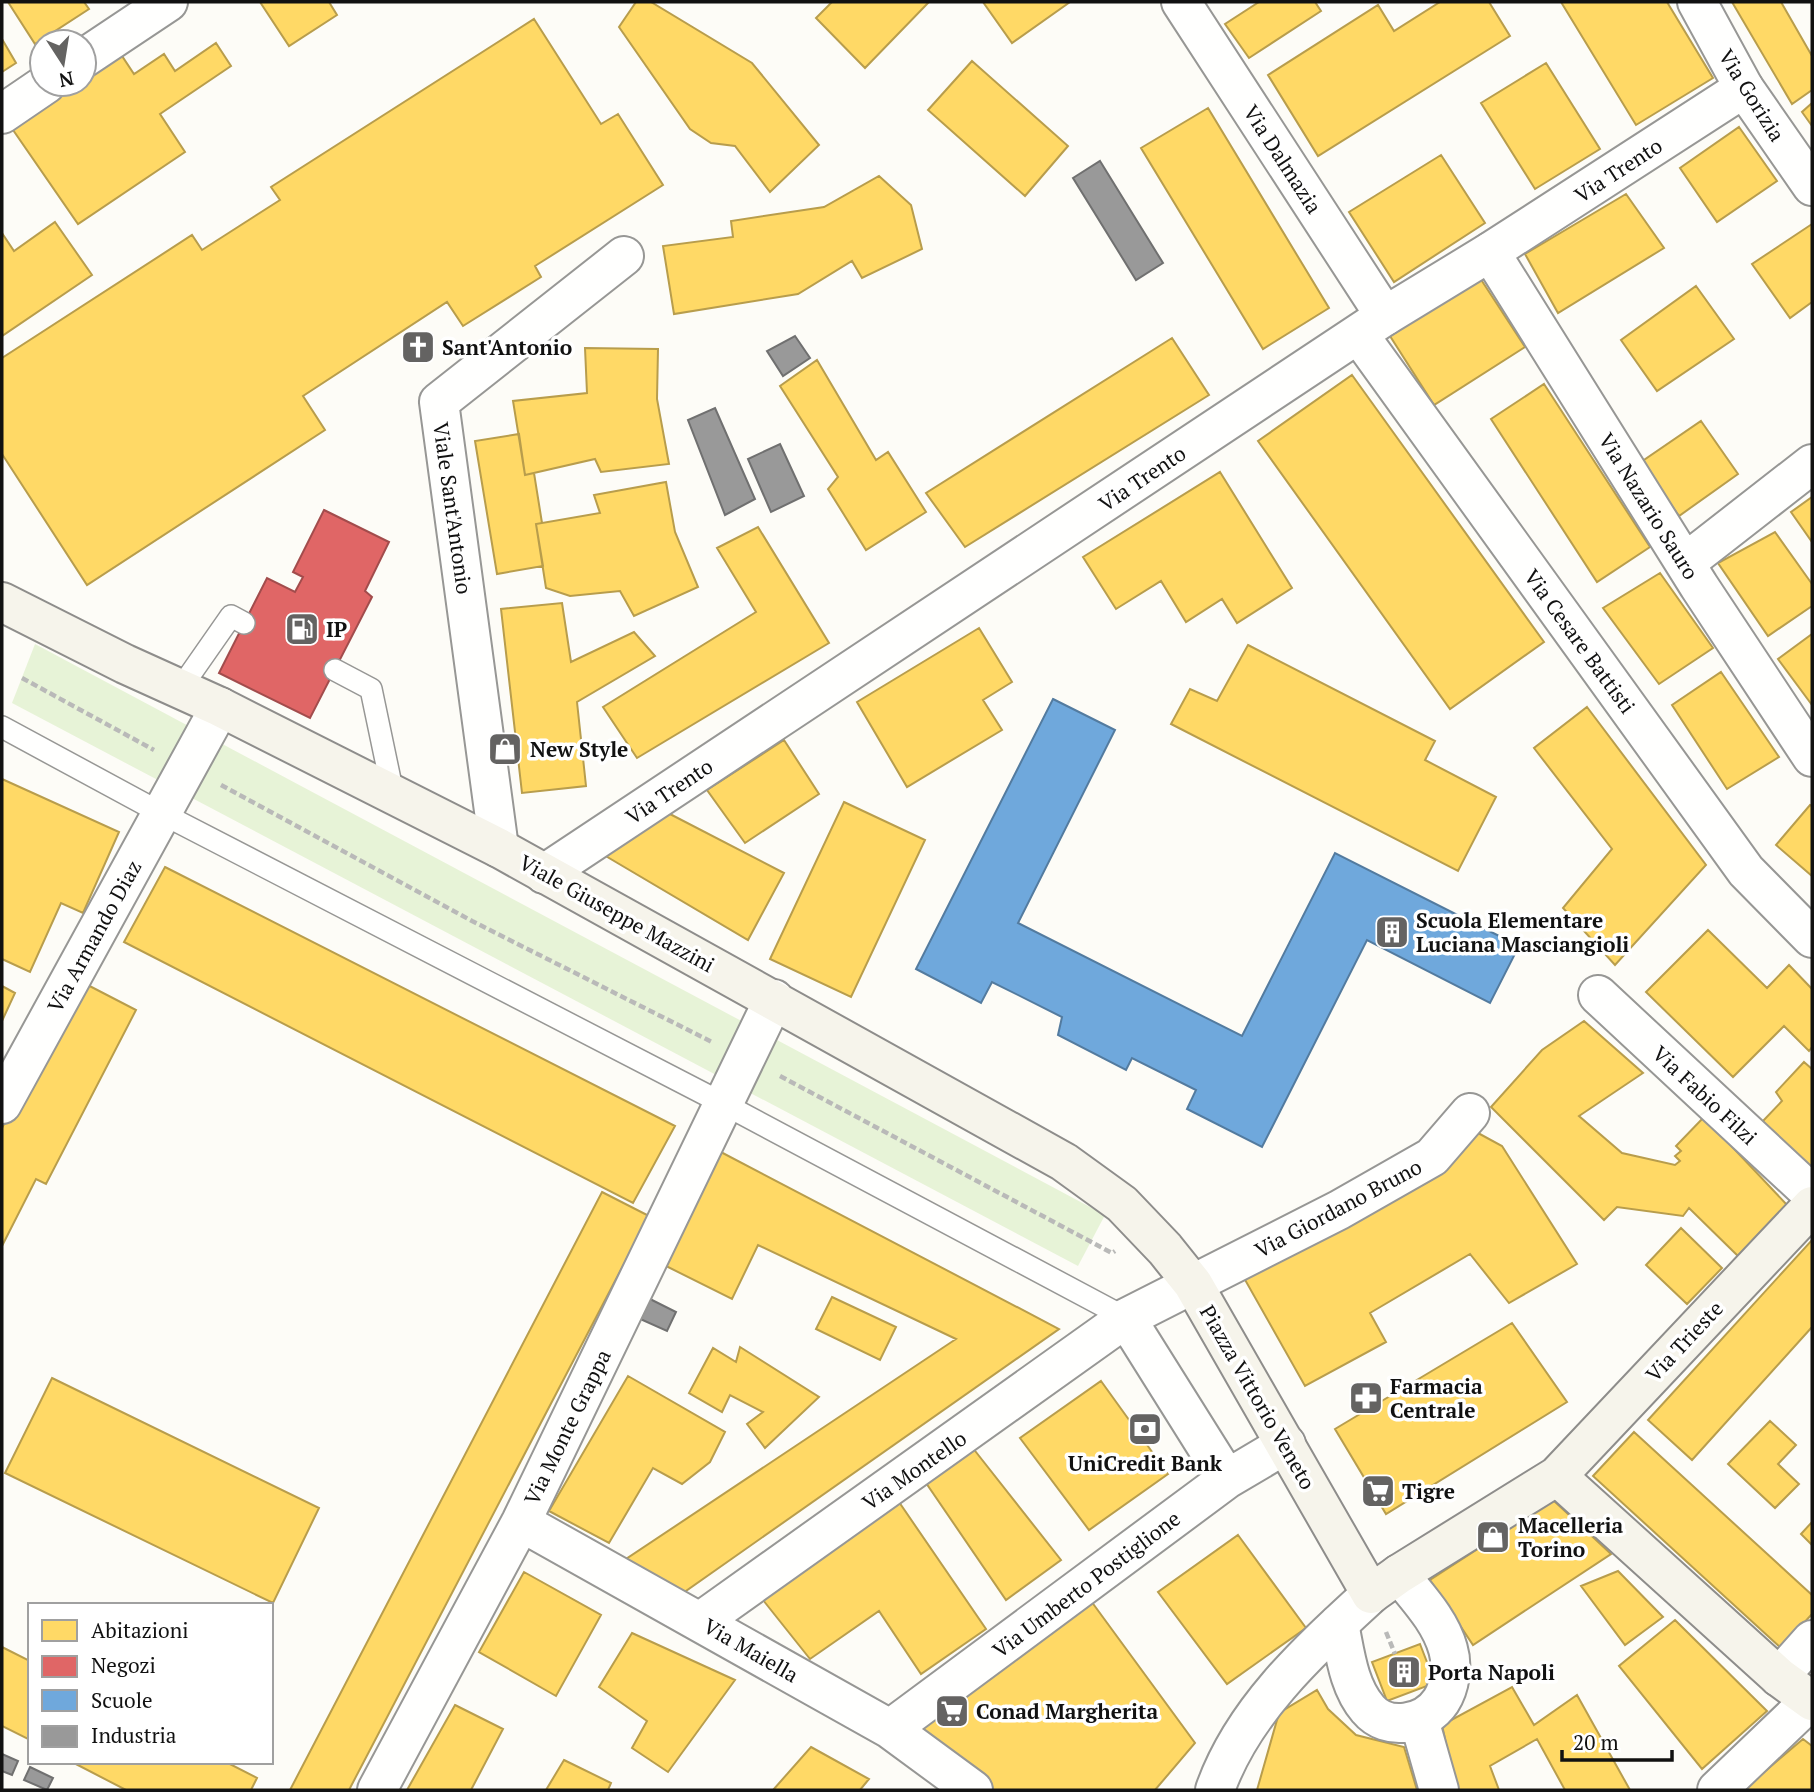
<svg xmlns="http://www.w3.org/2000/svg" width="1814" height="1792" font-family="'PT Serif',serif">
  <style>
    .green { fill: #e7f3d7 }
    .homes { fill: #ffd966; stroke: #b89d4c; stroke-width: 2 }
    .shops { fill: #e06666; stroke: #a24c4c; stroke-width: 2 }
    .schools { fill: #6fa8dc; stroke: #537b9f; stroke-width: 2 }
    .industry { fill: #999; stroke: #707070; stroke-width: 2 }
    .lines { fill: none; stroke-linecap: round; stroke-linejoin: round }
    .service-casing { stroke: #979795; stroke-width: 24 }
    .minor-casing { stroke: #979795; stroke-width: 42 }
    .tertiary-casing { stroke: #979795; stroke-width: 42 }
    .secondary-casing { stroke: #8e8d8b; stroke-width: 42 }
    .path { stroke: #b9b9b8; stroke-width: 4.5; stroke-dasharray: 7 3.5; stroke-linecap: butt }
    .service { stroke: #fffffe; stroke-width: 21 }
    .minor { stroke: #fffffe; stroke-width: 38 }
    .tertiary { stroke: #fffffe; stroke-width: 38 }
    .secondary { stroke: #f6f4eb; stroke-width: 38 }
    .labels { text-anchor: middle; dominant-baseline: central; stroke-width: 7; stroke-linejoin: round; paint-order: stroke }
    .street-label { font-size: 21px; fill: #111; stroke: #fff }
    .poi-label { font-size: 21px; font-weight: bold; fill: #111; stroke: #fff; text-anchor: start }
  </style>
  <rect width="100%" height="100%" fill="#fdfcf7"/>
  <path class="green" d="M 35,644 L 1105,1215 L 1078,1266 L 12,703 Z"/>
  <path class="homes" d="M 8,2 L 84,2 L 89,9 L 35,44 Z
    M 260,2 L 329,2 L 337,15 L 289,46 Z
    M 636,2 L 651,2 L 752,63 L 819,145 L 770,192 L 735,146 L 711,143 L 690,129 L 619,27 Z
    M 832,2 L 929,2 L 865,68 L 816,18 Z
    M 983,2 L 1070,2 L 1012,43 Z
    M 1259,2 L 1315,2 L 1321,11 L 1249,58 L 1225,24 Z
    M 1440,2 L 1489,2 L 1510,36 L 1318,156 L 1268,75 L 1378,5 L 1394,31 Z
    M 1561,2 L 1667,2 L 1713,78 L 1636,125 Z
    M 1732,2 L 1781,2 L 1812,56 L 1812,90 L 1792,104 Z
    M 534,19 L 601,124 L 618,114 L 663,185 L 535,266 L 541,277 L 463,326 L 447,302 L 303,396 L 325,430 L 87,585 L 2,454 L 2,358 L 192,235 L 202,250 L 280,200 L 271,187 Z
    M 2,39 L 16,63 L 2,72 Z
    M 216,43 L 231,66 L 160,114 L 185,152 L 78,224 L 11,127 L 75,84 L 84,84 L 84,78 L 120,53 L 134,74 L 164,54 L 175,71 Z
    M 972,61 L 1068,146 L 1025,196 L 928,110 Z
    M 1546,63 L 1600,149 L 1535,189 L 1481,103 Z
    M 1812,103 L 1812,126 L 1802,112 Z
    M 1208,108 L 1329,308 L 1263,349 L 1141,148 Z
    M 1739,127 L 1777,181 L 1717,222 L 1680,168 Z
    M 1441,155 L 1485,223 L 1394,282 L 1349,212 Z
    M 879,176 L 911,205 L 922,249 L 862,278 L 852,261 L 798,294 L 674,314 L 663,246 L 733,237 L 731,221 L 824,207 Z
    M 1626,194 L 1664,248 L 1558,313 L 1525,254 Z
    M 55,222 L 92,275 L 2,336 L 2,233 L 14,251 Z
    M 1812,224 L 1812,302 L 1790,318 L 1752,264 Z
    M 1480,278 L 1525,347 L 1434,405 L 1390,336 Z
    M 1696,286 L 1734,339 L 1657,391 L 1621,340 Z
    M 1172,338 L 1209,395 L 965,547 L 926,493 Z
    M 585,348 L 658,349 L 657,399 L 669,464 L 601,472 L 595,459 L 525,475 L 513,401 L 587,393 Z
    M 817,360 L 876,460 L 888,452 L 926,512 L 866,550 L 828,489 L 838,477 L 780,386 Z
    M 1352,375 L 1544,642 L 1450,709 L 1258,441 Z
    M 1544,384 L 1650,547 L 1597,582 L 1491,419 Z
    M 1701,421 L 1738,474 L 1679,516 L 1641,462 Z
    M 519,434 L 525,475 L 534,473 L 542,523 L 536,524 L 543,566 L 497,574 L 475,441 Z
    M 1220,472 L 1292,588 L 1237,623 L 1222,599 L 1186,622 L 1161,581 L 1116,609 L 1083,557 Z
    M 666,482 L 675,532 L 698,587 L 634,616 L 620,591 L 570,596 L 546,588 L 536,524 L 600,513 L 594,495 Z
    M 1812,497 L 1812,542 L 1791,512 Z
    M 758,527 L 829,643 L 637,758 L 603,707 L 756,612 L 717,548 Z
    M 1775,532 L 1812,584 L 1812,606 L 1768,636 L 1718,563 Z
    M 1660,573 L 1713,648 L 1659,684 L 1603,608 Z
    M 562,603 L 571,662 L 634,632 L 655,656 L 577,702 L 586,786 L 522,793 L 501,609 Z
    M 979,628 L 1012,682 L 983,700 L 1002,730 L 907,787 L 857,702 Z
    M 1812,634 L 1812,705 L 1778,659 Z
    M 1248,645 L 1435,741 L 1425,760 L 1496,797 L 1458,871 L 1171,724 L 1190,689 L 1217,701 Z
    M 1721,672 L 1779,757 L 1727,789 L 1672,705 Z
    M 1587,707 L 1706,865 L 1615,965 L 1563,908 L 1612,849 L 1534,748 Z
    M 784,740 L 819,794 L 745,843 L 707,790 Z
    M 2,779 L 119,832 L 83,913 L 61,903 L 30,972 L 2,959 Z
    M 844,802 L 925,840 L 851,997 L 770,959 Z
    M 1810,805 L 1812,806 L 1812,876 L 1776,845 Z
    M 668,813 L 784,873 L 748,940 L 604,855 Z
    M 165,867 L 675,1126 L 633,1203 L 124,942 Z
    M 1708,930 L 1767,988 L 1789,965 L 1812,989 L 1812,1047 L 1809,1051 L 1784,1026 L 1733,1077 L 1646,992 Z
    M 78,980 L 136,1010 L 46,1184 L 36,1179 L 2,1246 L 2,1128 Z
    M 2,986 L 15,993 L 2,1021 Z
    M 1584,1021 L 1643,1073 L 1579,1116 L 1622,1153 L 1675,1165 L 1680,1161 L 1675,1156 L 1681,1151 L 1676,1146 L 1704,1117 L 1788,1206 L 1740,1258 L 1689,1208 L 1683,1216 L 1617,1207 L 1604,1220 L 1491,1107 L 1542,1050 Z
    M 1804,1062 L 1812,1069 L 1812,1170 L 1762,1122 L 1782,1101 L 1776,1092 Z
    M 1478,1133 L 1502,1146 L 1577,1264 L 1509,1303 L 1470,1254 L 1370,1313 L 1386,1342 L 1305,1386 L 1244,1278 L 1342,1230 L 1433,1179 Z
    M 717,1150 L 1059,1329 L 683,1593 L 626,1559 L 956,1339 L 758,1245 L 732,1299 L 664,1265 Z
    M 602,1192 L 649,1216 L 349,1790 L 290,1790 Z
    M 1681,1228 L 1722,1268 L 1687,1304 L 1646,1265 Z
    M 1812,1240 L 1812,1327 L 1692,1460 L 1648,1420 Z
    M 832,1297 L 896,1327 L 880,1360 L 816,1329 Z
    M 1512,1323 L 1567,1402 L 1386,1514 L 1335,1429 Z
    M 740,1347 L 819,1397 L 765,1448 L 747,1424 L 763,1412 L 730,1395 L 722,1412 L 689,1393 L 713,1348 L 736,1362 Z
    M 628,1376 L 725,1432 L 710,1462 L 682,1484 L 653,1468 L 609,1543 L 549,1511 Z
    M 52,1378 L 319,1508 L 273,1603 L 5,1473 Z
    M 1101,1381 L 1168,1474 L 1089,1530 L 1020,1438 Z
    M 1770,1421 L 1796,1445 L 1778,1464 L 1799,1484 L 1775,1508 L 1728,1464 Z
    M 1634,1432 L 1812,1595 L 1812,1614 L 1781,1648 L 1593,1476 Z
    M 972,1447 L 1061,1560 L 1006,1600 L 924,1480 Z
    M 1553,1500 L 1611,1554 L 1473,1645 L 1430,1580 Z
    M 899,1502 L 986,1629 L 921,1674 L 879,1611 L 810,1659 L 763,1600 Z
    M 1812,1522 L 1812,1545 L 1801,1534 Z
    M 1238,1535 L 1306,1628 L 1227,1684 L 1158,1592 Z
    M 1618,1571 L 1663,1617 L 1625,1645 L 1581,1586 Z
    M 524,1572 L 601,1615 L 556,1696 L 479,1652 Z
    M 1083,1590 L 1195,1743 L 1155,1790 L 993,1790 L 917,1728 Z
    M 1675,1620 L 1767,1711 L 1702,1769 L 1619,1666 Z
    M 632,1633 L 735,1680 L 668,1772 L 632,1748 L 647,1721 L 599,1687 Z
    M 1420,1644 L 1435,1683 L 1387,1701 L 1372,1662 Z
    M 2,1647 L 30,1661 L 30,1740 L 2,1726 Z
    M 1512,1687 L 1534,1725 L 1577,1695 L 1630,1790 L 1565,1790 L 1537,1739 L 1490,1766 L 1499,1790 L 1456,1790 L 1442,1725 Z
    M 1317,1690 L 1328,1709 L 1356,1735 L 1404,1747 L 1417,1790 L 1257,1790 L 1279,1713 Z
    M 455,1705 L 503,1729 L 471,1790 L 407,1790 Z
    M 1803,1739 L 1812,1746 L 1812,1790 L 1743,1790 Z
    M 811,1747 L 869,1779 L 860,1790 L 773,1790 Z
    M 564,1760 L 611,1783 L 608,1790 L 546,1790 Z
    M 72,1762 L 226,1762 L 257,1778 L 251,1790 L 126,1790 Z"/>
  <path class="shops" d="M 324,510 L 389,542 L 365,591 L 372,597 L 310,718 L 219,673 L 267,578 L 295,592 L 303,577 L 293,572 Z"/>
  <path class="schools" d="M 1053,699 L 1115,730 L 1018,923 L 1242,1036 L 1335,853 L 1519,946 L 1490,1003 L 1367,940 L 1262,1147 L 1187,1109 L 1196,1090 L 1132,1058 L 1126,1070 L 1058,1035 L 1062,1017 L 992,982 L 981,1003 L 916,969 Z"/>
  <path class="industry" d="M 1100,161 L 1163,263 L 1136,280 L 1073,178 Z
    M 795,336 L 810,358 L 783,376 L 767,351 Z
    M 715,408 L 755,499 L 725,515 L 688,420 Z
    M 780,444 L 804,496 L 771,512 L 748,459 Z
    M 648,1298 L 676,1312 L 667,1331 L 638,1318 Z
    M 2,1754 L 18,1761 L 12,1775 L 2,1771 Z
    M 30,1767 L 53,1778 L 47,1790 L 24,1780 Z"/>
  <g class="lines">
    <g class="service-casing">
      <path id="service" d="M 335,670 L 371,689 L 393,794
        M 180,689 L 231,616 L 244,623
        M 2,727 L 161,813 L 722,1103 L 1126,1318"/>
    </g>
    <g class="minor-casing">
      <path id="minor" d="M 1181,2 L 1385,316
        M 1697,2 L 1744,88
        M 84,58 L 168,2
        M 2,114 L 46,84
        M 1490,252 L 1699,586 L 1812,757
        M 1359,335 L 1746,871 L 1812,938
        M 1685,563 L 1812,464
        M 499,848 L 439,402 L 624,256
        M 1598,995 L 1812,1194
        M 2,1104 L 220,707
        M 1227,1479 L 1126,1318 L 1339,1210 L 1432,1157 L 1470,1113
        M 521,1522 L 890,1729 L 973,1790
        M 701,1621 L 1126,1318
        M 1339,1624 C 1345,1652 1348,1686 1368,1709 C 1387,1732 1425,1725 1441,1701 C 1450,1687 1453,1666 1448,1649 C 1440,1620 1417,1597 1399,1574
        M 1779,1677 L 1812,1640
        M 1419,1720 L 1439,1790
        M 890,1729 L 1227,1479 L 1286,1444
        M 377,1790 L 521,1522 L 774,999
        M 1717,1790 L 1811,1700"/>
    </g>
    <g class="tertiary-casing">
      <path id="tertiary" d="M 544,874 L 1385,316 L 1490,252 L 1744,88 L 1812,186
        M 1215,1790 C 1243,1710 1310,1650 1371,1594"/>
    </g>
    <g class="secondary-casing">
      <path id="secondary" d="M 2,602 L 125,664 L 220,707 L 499,848 L 1064,1162 L 1122,1204 L 1165,1249 L 1193,1284 L 1371,1594 L 1399,1574 L 1557,1476 L 1812,1206
        M 1557,1476 L 1779,1677 L 1812,1701"/>
    </g>
    <path class="path" d="M 22,678 L 154,750
      M 221,785 L 472,921 L 712,1042
      M 780,1076 L 1112,1253 L 1115,1251
      M 1386,1632 L 1395,1654"/>
    <use href="#service" class="service"/>
    <use href="#minor" class="minor"/>
    <use href="#tertiary" class="tertiary"/>
    <use href="#secondary" class="secondary"/>
  </g>
  <defs>
    <g id="church-square" transform="scale(1.75)"><rect x="-9" y="-9" width="18" height="18" rx="4" fill="#646362" stroke="#fff"/><path d="M-1.2-6h2.4v3.5h3.3v2.4h-3.3V6h-2.4V-.1h-3.3v-2.4h3.3Z" fill="#fff"/></g>
    <g id="fuel-square" transform="scale(1.75)"><rect x="-9" y="-9" width="18" height="18" rx="4" fill="#646362" stroke="#fff"/><path d="M-5.5-6h7V0h2V4h1.3V-2.5L3-4.5l.8-.8L6-3V5H2.5V1h-1V6h-7ZM-4.2-4.7v3.2H.2V-4.7Z" fill="#fff"/></g>
    <g id="shop-square" transform="scale(1.75)"><rect x="-9" y="-9" width="18" height="18" rx="4" fill="#646362" stroke="#fff"/><path d="M-5-2.5h2.3a2.7 3.5 0 0 1 5.4 0H5L5.5 6h-11ZM-1.5-2.5h3a1.5 2.3 0 0 0-3 0Z" fill="#fff"/></g>
    <g id="building-square" transform="scale(1.75)"><rect x="-9" y="-9" width="18" height="18" rx="4" fill="#646362" stroke="#fff"/><path d="M-4-6H4V6H1V3H-1V6H-4ZM-2.5-4.3h1.7v1.8h-1.7ZM.8-4.3h1.7v1.8H.8ZM-2.5-1h1.7V.8h-1.7ZM.8-1h1.7V.8H.8Z" fill="#fff"/></g>
    <g id="pharmacy-square" transform="scale(1.75)"><rect x="-9" y="-9" width="18" height="18" rx="4" fill="#646362" stroke="#fff"/><path d="M-2-6h4v4h4v4h-4v4h-4v-4h-4v-4h4Z" fill="#fff"/></g>
    <g id="bank-square" transform="scale(1.75)"><rect x="-9" y="-9" width="18" height="18" rx="4" fill="#646362" stroke="#fff"/><path d="M-6-4H6V4H-6ZM0-2.3a2.3 2.3 0 1 0 0 4.6a2.3 2.3 0 1 0 0-4.6Z" fill="#fff"/></g>
    <g id="supermarket-square" transform="scale(1.75)"><rect x="-9" y="-9" width="18" height="18" rx="4" fill="#646362" stroke="#fff"/><path d="M-6-5.5h2.5l.6 2H6L4.5 2H-2.5L-4.4-4H-6ZM-1.5 3.2a1.3 1.3 0 1 0 .1 0ZM3 3.2a1.3 1.3 0 1 0 .1 0Z" fill="#fff"/></g>
  </defs>
  <g fill-rule="evenodd">
    <use href="#church-square" x="418" y="347"/>
    <use href="#fuel-square" x="302" y="629"/>
    <use href="#shop-square" x="505" y="749"/>
    <use href="#building-square" x="1392" y="932"/>
    <use href="#pharmacy-square" x="1366" y="1398"/>
    <use href="#bank-square" x="1145" y="1429"/>
    <use href="#supermarket-square" x="1378" y="1491"/>
    <use href="#shop-square" x="1493" y="1537"/>
    <use href="#building-square" x="1404" y="1672"/>
    <use href="#supermarket-square" x="952" y="1711"/>
  </g>
  <g class="labels">
    <g class="street-label">
      <text transform="translate(1752 95) rotate(58)">Via Gorizia</text>
      <text transform="translate(1283 159) rotate(57)">Via Dalmazia</text>
      <text transform="translate(1618 170) rotate(-33)">Via Trento</text>
      <text transform="translate(1142 478) rotate(-34)">Via Trento</text>
      <text transform="translate(1649 506) rotate(58)">Via Nazario Sauro</text>
      <text transform="translate(453 508) rotate(82)">Viale Sant'Antonio</text>
      <text transform="translate(1580 641) rotate(54)">Via Cesare Battisti</text>
      <text transform="translate(669 791) rotate(-34)">Via Trento</text>
      <text transform="translate(617 913) rotate(29)">Viale Giuseppe Mazzini</text>
      <text transform="translate(94 936) rotate(-61)">Via Armando Diaz</text>
      <text transform="translate(1705 1095) rotate(43)">Via Fabio Filzi</text>
      <text transform="translate(1338 1208) rotate(-28)">Via Giordano Bruno</text>
      <text transform="translate(1684 1341) rotate(-47)">Via Trieste</text>
      <text transform="translate(1258 1397) rotate(60)">Piazza Vittorio Veneto</text>
      <text transform="translate(567 1427) rotate(-64)">Via Monte Grappa</text>
      <text transform="translate(914 1470) rotate(-35)">Via Montello</text>
      <text transform="translate(1086 1584) rotate(-37)">Via Umberto Postiglione</text>
      <text transform="translate(751 1650) rotate(30)">Via Maiella</text>
    </g>
    <g class="poi-label">
      <text x="442" y="347">Sant'Antonio</text>
      <text x="326" y="629">IP</text>
      <text x="530" y="749">New Style</text>
      <text x="1416" y="920">Scuola Elementare<tspan x="1416" dy="24">Luciana Masciangioli</tspan></text>
      <text x="1390" y="1386">Farmacia<tspan x="1390" dy="24">Centrale</tspan></text>
      <text x="1145" y="1463" text-anchor="middle">UniCredit Bank</text>
      <text x="1402" y="1491">Tigre</text>
      <text x="1518" y="1525">Macelleria<tspan x="1518" dy="24">Torino</tspan></text>
      <text x="1428" y="1672">Porta Napoli</text>
      <text x="976" y="1711">Conad Margherita</text>
    </g>
  </g>
  <rect width="1814" height="1792" fill="none" stroke="#111111" stroke-width="7"/>
  <rect x="28" y="1603" width="245" height="161" fill="#ffffff" stroke="#a0a0a0" stroke-width="2"/>
  <rect x="42" y="1620" width="35" height="21" fill="#ffd966" stroke="#a0a0a0" stroke-width="2"/>
  <text x="91" y="1638" font-size="21" fill="#111111">Abitazioni</text>
  <rect x="42" y="1656" width="35" height="21" fill="#e06666" stroke="#a0a0a0" stroke-width="2"/>
  <text x="91" y="1673" font-size="21" fill="#111111">Negozi</text>
  <rect x="42" y="1690" width="35" height="21" fill="#6fa8dc" stroke="#a0a0a0" stroke-width="2"/>
  <text x="91" y="1708" font-size="21" fill="#111111">Scuole</text>
  <rect x="42" y="1726" width="35" height="21" fill="#999999" stroke="#a0a0a0" stroke-width="2"/>
  <text x="91" y="1743" font-size="21" fill="#111111">Industria</text>
  <g transform="translate(63 63) rotate(168)"><circle r="33" fill="#ffffff" stroke="#a0a0a0" stroke-width="2"/>
  <path d="M0-5L12 26L0 18L-12 26Z" fill="#646362"/>
  <text y="-10" font-size="19" font-weight="bold" text-anchor="middle" fill="#111111">N</text>
  </g>
  <path d="M1562 1750v10h110v-10" fill="none" stroke="#111111" stroke-width="3.5"/>
  <text x="1573" y="1750" font-size="21" fill="#111111" stroke="#ffffff" stroke-width="5" paint-order="stroke">20 m</text>
</svg>
